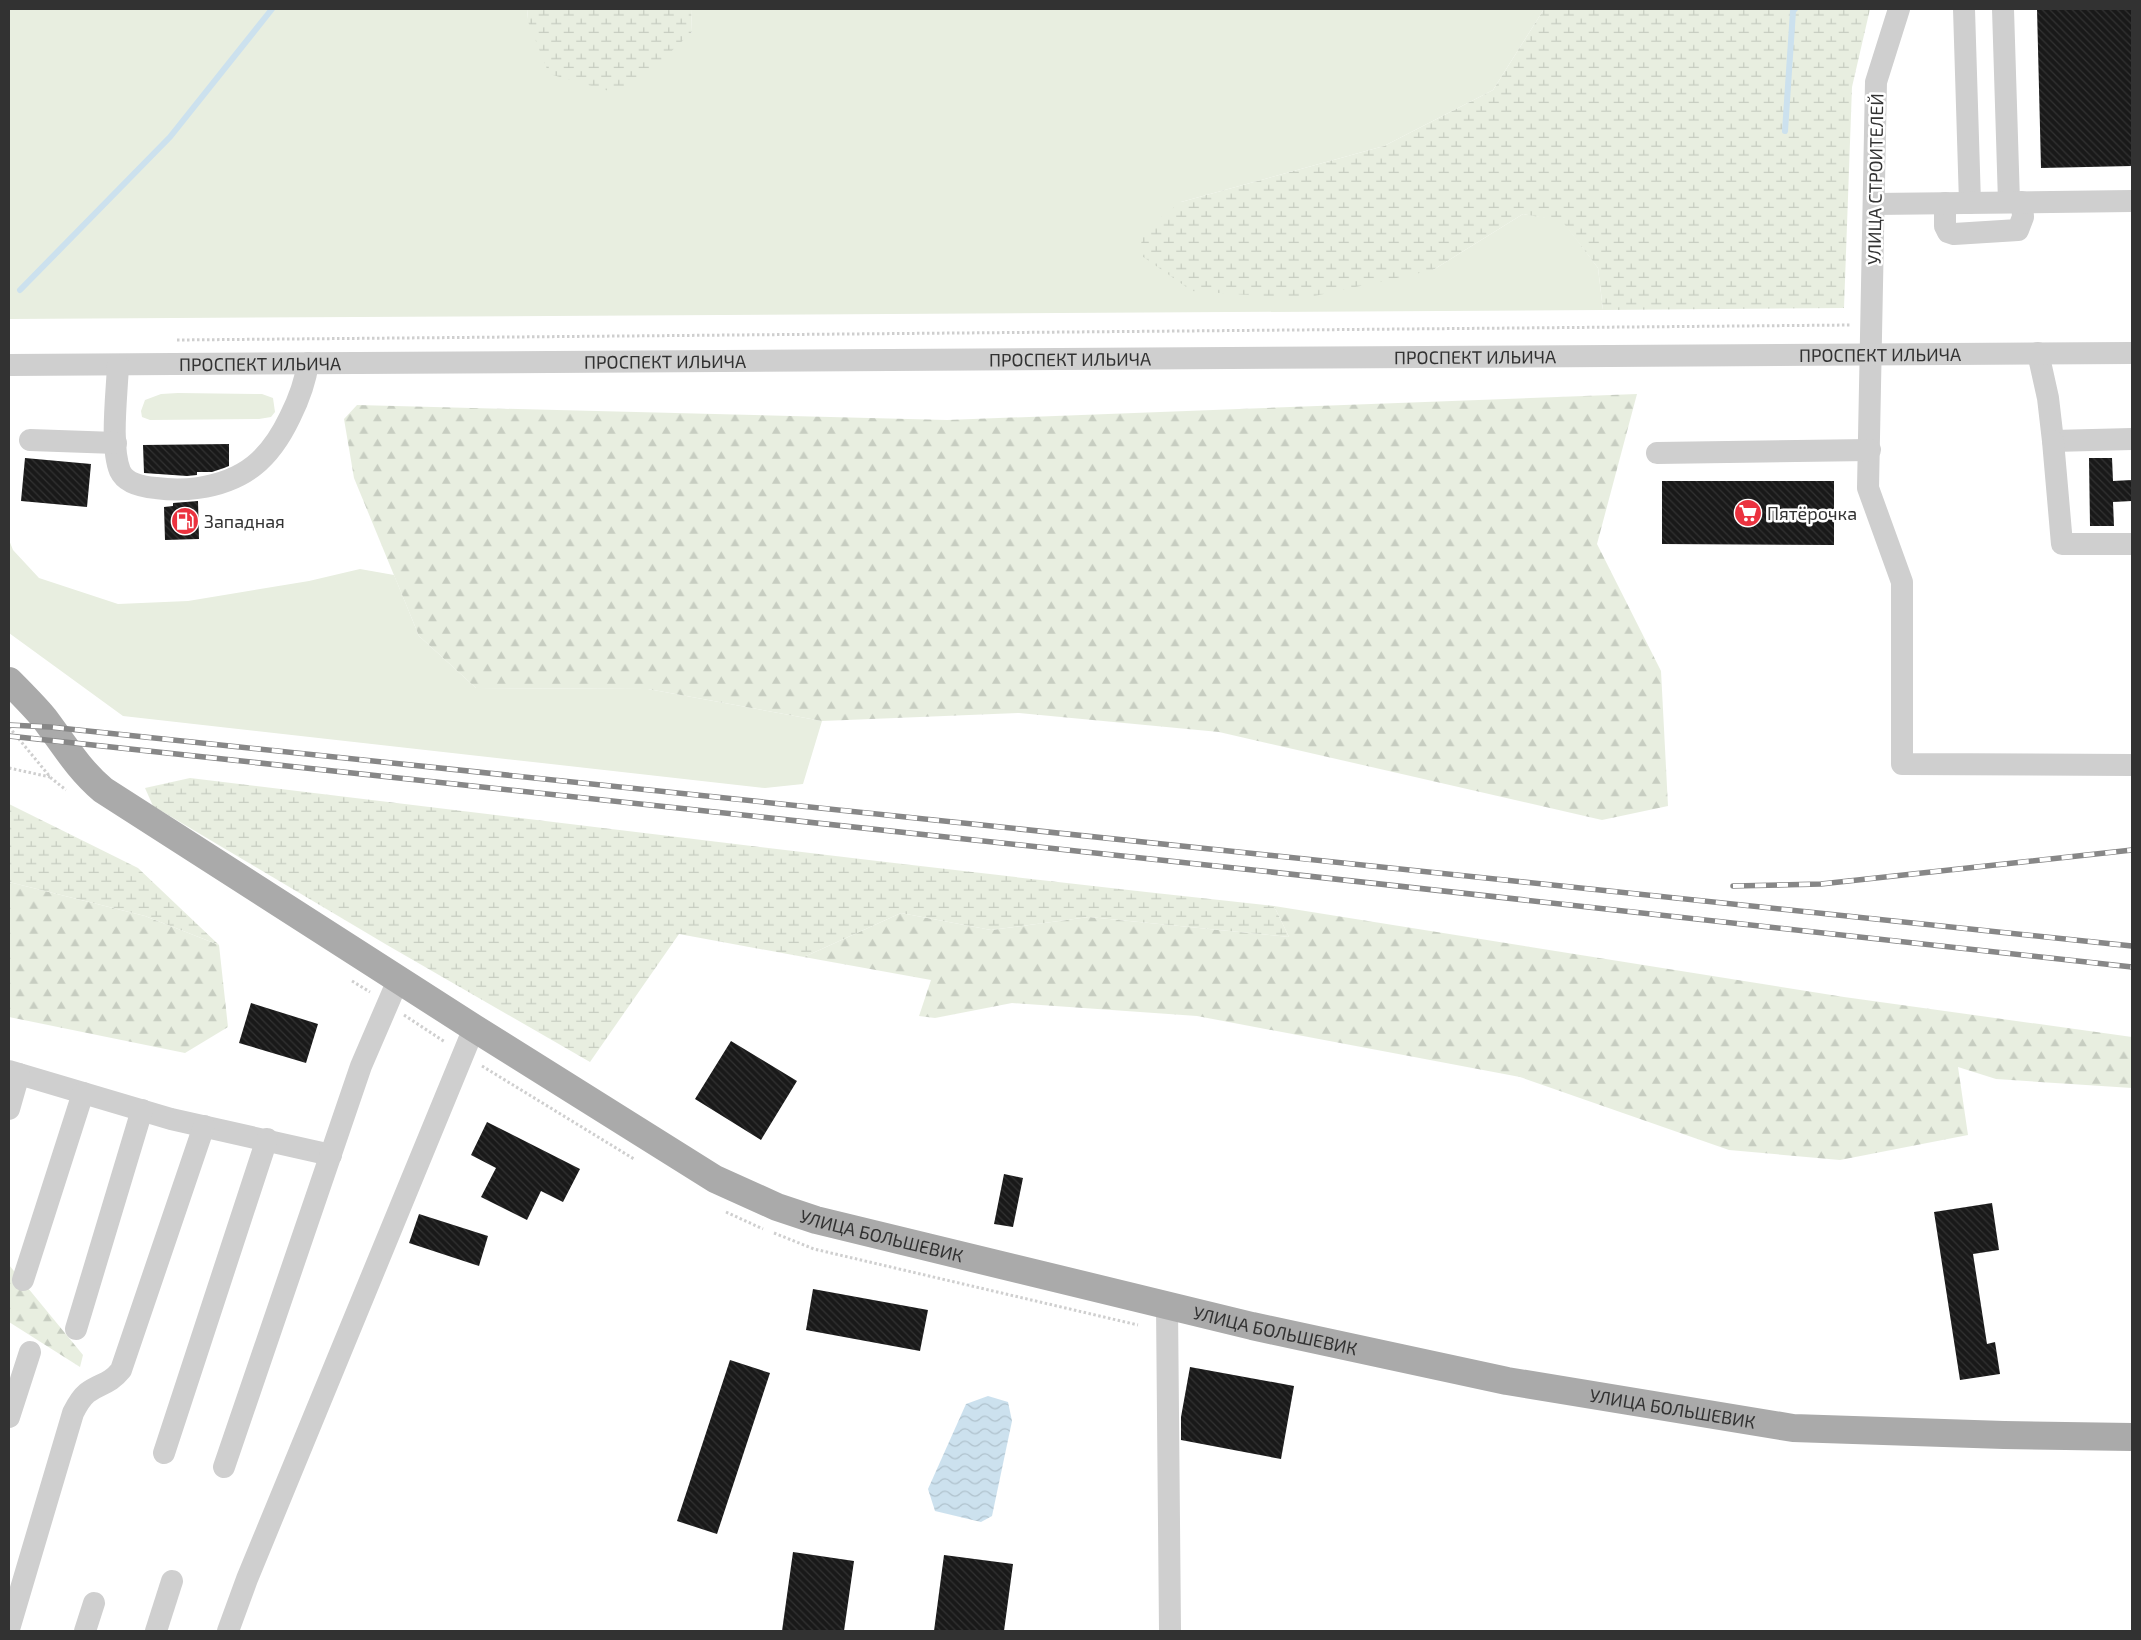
<svg xmlns="http://www.w3.org/2000/svg" width="2141" height="1640" font-family="'Exo 2',sans-serif">
  <style>
    .green { fill: #e8eee0 }
    .forest { fill: url(#forest-firs) }
    .wetland { fill: url(#wetland-marsh) }
    .water { fill: url(#water-waves) }
    .lines { fill: none; stroke-linecap: round; stroke-linejoin: round }
    .stream { stroke: #cce1ee; stroke-width: 6 }
    .building { fill: url(#building-back-hatch) }
    .path { stroke: #cfcfcf; stroke-width: 3; stroke-dasharray: 2.5 2.5; stroke-linecap: butt }
    .minor { stroke: #cfcfcf; stroke-width: 22 }
    .major { stroke: #aaa; stroke-width: 28 }
    .rail-casing { stroke: #878787; stroke-width: 5.5 }
    .rail { stroke: #fff; stroke-width: 4; stroke-dasharray: 11; stroke-linecap: butt }
    .labels { text-anchor: middle; dominant-baseline: central; stroke-width: 5; stroke-linejoin: round; paint-order: stroke }
    .street-label { font-size: 18px; fill: #323232; stroke: #fff }
    .poi-label { font-size: 18px; fill: #323232; stroke: #fff; text-anchor: start }
  </style>
  <defs>
    <pattern id="forest-firs" width="22" height="20" patternUnits="userSpaceOnUse" patternTransform="scale(1.25)"><rect width="22" height="20" fill="#e8eee0"/><path d="M5 1l3.5 6h-7zM16 11l3.5 6h-7z" fill="#c7cdc1"/></pattern>
    <pattern id="wetland-marsh" width="20" height="14" patternUnits="userSpaceOnUse" patternTransform="scale(1.25)"><rect width="20" height="14" fill="#e8eee0"/><path d="M1 5h8M5 5V1M11 12h8M15 12V8" fill="none" stroke="#c7cdc1"/></pattern>
    <pattern id="water-waves" width="16" height="10" patternUnits="userSpaceOnUse" patternTransform="scale(1.25)"><rect width="16" height="10" fill="#cce1ee"/><path d="M0 5q4-4 8 0t8 0" fill="none" stroke="#b0c2cd"/></pattern>
    <pattern id="building-back-hatch" width="6" height="6" patternUnits="userSpaceOnUse" patternTransform="scale(1.25)"><rect width="6" height="6" fill="#191919"/><path d="M-1 5l2 2M0 0l6 6M5-1l2 2" fill="none" stroke="#323232"/></pattern>
  </defs>
  <rect width="100%" height="100%" fill="#fff"/>
  <path class="green" d="M 9,9 L 528,9 L 527,19 L 692,33 L 691,9 L 1544,9 L 1493,90 L 1384,146 L 1181,202 L 1433,270 L 1523,214 L 1562,220 L 1598,268 L 1603,310 L 9,319 Z
    M 178,393 L 262,394 L 273,398 L 275,412 L 271,417 L 259,419 L 150,420 L 142,417 L 141,411 L 145,400 L 161,394 Z
    M 9,540 L 13,550 L 39,578 L 118,604 L 188,601 L 309,581 L 360,569 L 394,575 L 419,636 L 476,688 L 648,689 L 822,721 L 803,784 L 765,788 L 123,716 L 9,633 Z"/>
  <path class="forest" d="M 1637,394 L 1597,544 L 1661,671 L 1668,806 L 1602,820 L 1219,732 L 1019,713 L 822,721 L 648,689 L 476,688 L 419,636 L 354,478 L 344,419 L 357,405 L 947,420 Z
    M 9,882 L 145,916 L 219,945 L 228,1027 L 185,1053 L 9,1017 Z
    M 1274,906 L 1844,997 L 2132,1037 L 2132,1088 L 1996,1079 L 1958,1067 L 1968,1135 L 1840,1160 L 1729,1150 L 1520,1077 L 1197,1016 L 1012,1003 L 935,1018 L 919,1016 L 931,980 L 804,957 L 901,913 L 991,930 L 1089,917 L 1289,937 Z
    M 9,1265 L 83,1355 L 80,1367 L 9,1322 Z"/>
  <path class="wetland" d="M 528,9 L 691,9 L 692,32 L 645,76 L 613,92 L 549,74 L 527,19 Z
    M 1544,9 L 1870,9 L 1852,87 L 1844,308 L 1603,310 L 1598,268 L 1562,221 L 1523,214 L 1433,270 L 1301,299 L 1192,291 L 1139,254 L 1144,230 L 1181,202 L 1384,146 L 1493,90 Z
    M 190,778 C 551,821 912,867 1274,906 L 1289,937 L 1089,917 L 991,930 L 901,913 L 804,957 L 679,934 L 590,1062 L 387,945 L 153,806 L 145,788 Z
    M 9,804 L 138,868 L 219,945 L 145,916 L 9,882 Z"/>
  <path class="water" d="M 988,1396 L 1008,1402 L 1012,1421 L 992,1516 L 981,1522 L 935,1511 L 928,1489 L 966,1404 Z"/>
  <g class="lines">
    <path class="stream" d="M 1785,131 L 1793,11 L 1795,9
      M 20,290 L 170,137 L 272,9"/>
  </g>
  <path class="building" d="M 2037,9 L 2132,9 L 2132,166 L 2041,168 Z
    M 229,444 L 229,466 L 224,468 L 212,472 L 197,472 L 197,475 L 187,476 L 144,473 L 143,445 Z
    M 25,458 L 91,464 L 87,507 L 21,501 Z
    M 2089,458 L 2112,458 L 2113,481 L 2132,480 L 2132,501 L 2113,502 L 2114,526 L 2090,526 Z
    M 1662,481 L 1834,481 L 1834,545 L 1662,544 Z
    M 198,501 L 199,539 L 165,540 L 164,507 L 173,506 L 173,503 Z
    M 251,1003 L 318,1024 L 306,1063 L 239,1043 Z
    M 731,1041 L 797,1081 L 761,1140 L 695,1099 Z
    M 487,1122 L 580,1169 L 563,1202 L 541,1191 L 527,1220 L 481,1197 L 496,1168 L 471,1155 Z
    M 1004,1174 L 1023,1178 L 1013,1227 L 994,1224 Z
    M 1992,1203 L 1999,1250 L 1973,1254 L 1987,1344 L 1995,1342 L 2000,1374 L 1960,1380 L 1934,1212 Z
    M 419,1214 L 488,1236 L 479,1266 L 409,1243 Z
    M 813,1289 L 928,1310 L 920,1351 L 806,1330 Z
    M 730,1360 L 770,1373 L 717,1534 L 677,1521 Z
    M 1190,1367 L 1294,1386 L 1281,1459 L 1181,1440 L 1181,1417 Z
    M 793,1552 L 854,1561 L 844,1631 L 782,1631 Z
    M 944,1555 L 1013,1564 L 1004,1631 L 934,1631 Z"/>
  <g class="lines">
    <path class="path" d="M 177,340 L 1851,325
      M 9,727 L 51,778 L 66,790
      M 9,768 L 50,777
      M 352,981 L 370,992
      M 404,1015 L 445,1042
      M 482,1066 L 634,1159
      M 726,1212 L 763,1229
      M 774,1233 L 814,1249 L 1138,1325"/>
    <g class="minor">
      <path d="M 1899,9 L 1876,82 L 1868,488 L 1902,582 L 1902,764 L 2132,765"/>
      <path d="M 1964,9 L 1970,203"/>
      <path d="M 2003,9 L 2009,202"/>
      <path d="M 1945,203 L 1945,226 L 1948,232 L 1954,234 L 2018,230 L 2023,217 L 2022,202"/>
      <path d="M 1874,204 L 2132,201"/>
      <path d="M 2038,353 L 2048,398 L 2053,441 L 2132,439"/>
      <path id="s1" d="M 9,365 L 2132,353"/>
      <path d="M 118,365 C 117,393 110,446 120,471 C 126,484 143,487 156,488 C 170,490 185,490 198,488 C 245,481 270,459 290,417 C 299,399 305,384 308,363"/>
      <path d="M 30,440 L 116,443"/>
      <path d="M 2053,441 L 2062,544 L 2132,544"/>
      <path d="M 1657,453 L 1870,450"/>
      <path d="M 9,1071 L 171,1119 L 331,1155"/>
      <path d="M 9,1109 L 19,1074"/>
      <path d="M 23,1280 L 83,1093"/>
      <path d="M 1167,1306 L 1170,1631"/>
      <path d="M 76,1329 L 142,1110"/>
      <path d="M 9,1417 L 30,1352"/>
      <path d="M 164,1453 L 267,1139"/>
      <path d="M 224,1467 L 361,1066 L 398,980"/>
      <path d="M 9,1629 L 73,1413 C 77,1405 81,1398 87,1393 C 100,1383 109,1385 121,1370 L 204,1126"/>
      <path d="M 85,1631 L 94,1603"/>
      <path d="M 156,1631 L 172,1581"/>
      <path d="M 228,1631 L 247,1579 L 474,1028"/>
    </g>
    <path class="major" id="s2" d="M 9,681 C 21,693 33,705 44,718 C 63,743 78,769 103,790 L 474,1028 L 715,1179 L 777,1207 L 816,1220 L 1252,1326 L 1507,1381 L 1793,1428 L 2004,1435 L 2132,1437"/>
    <g class="rail-casing">
      <path id="rail" d="M 9,725 L 50,727 L 2132,946
        M 9,736 L 1253,870 L 2132,967
        M 1733,886 L 1821,884 L 2132,850"/>
    </g>
    <use href="#rail" class="rail"/>
  </g>
  <defs>
    <g id="supermarket-disc" transform="scale(1.4375)"><circle r="9.5" fill="#eb323f" stroke="#fff"/><path d="M-6-5.5h2.5l.6 2H6L4.5 2H-2.5L-4.4-4H-6ZM-1.5 3.2a1.3 1.3 0 1 0 .1 0ZM3 3.2a1.3 1.3 0 1 0 .1 0Z" fill="#fff"/></g>
    <g id="fuel-disc" transform="scale(1.4375)"><circle r="9.5" fill="#eb323f" stroke="#fff"/><path d="M-5.5-6h7V0h2V4h1.3V-2.5L3-4.5l.8-.8L6-3V5H2.5V1h-1V6h-7ZM-4.2-4.7v3.2H.2V-4.7Z" fill="#fff"/></g>
  </defs>
  <g fill-rule="evenodd">
    <use href="#supermarket-disc" x="1748" y="513"/>
    <use href="#fuel-disc" x="185" y="521"/>
  </g>
  <g class="labels">
    <g class="street-label">
      <text transform="translate(1875 179) rotate(-89)">УЛИЦА СТРОИТЕЛЕЙ</text>
      <text stroke="none"><textPath href="#s1" startOffset="1871">ПРОСПЕКТ ИЛЬИЧА</textPath></text>
      <text stroke="none"><textPath href="#s1" startOffset="1466">ПРОСПЕКТ ИЛЬИЧА</textPath></text>
      <text stroke="none"><textPath href="#s1" startOffset="1061">ПРОСПЕКТ ИЛЬИЧА</textPath></text>
      <text stroke="none"><textPath href="#s1" startOffset="656">ПРОСПЕКТ ИЛЬИЧА</textPath></text>
      <text stroke="none"><textPath href="#s1" startOffset="251">ПРОСПЕКТ ИЛЬИЧА</textPath></text>
      <text stroke="none"><textPath href="#s2" startOffset="1046">УЛИЦА БОЛЬШЕВИК</textPath></text>
      <text stroke="none"><textPath href="#s2" startOffset="1451">УЛИЦА БОЛЬШЕВИК</textPath></text>
      <text stroke="none"><textPath href="#s2" startOffset="1856">УЛИЦА БОЛЬШЕВИК</textPath></text>
    </g>
    <g class="poi-label">
      <text x="1767" y="513">Пятёрочка</text>
      <text x="204" y="521">Западная</text>
    </g>
  </g>
  <rect width="2141" height="1640" fill="none" stroke="#323232" stroke-width="20"/>
</svg>
